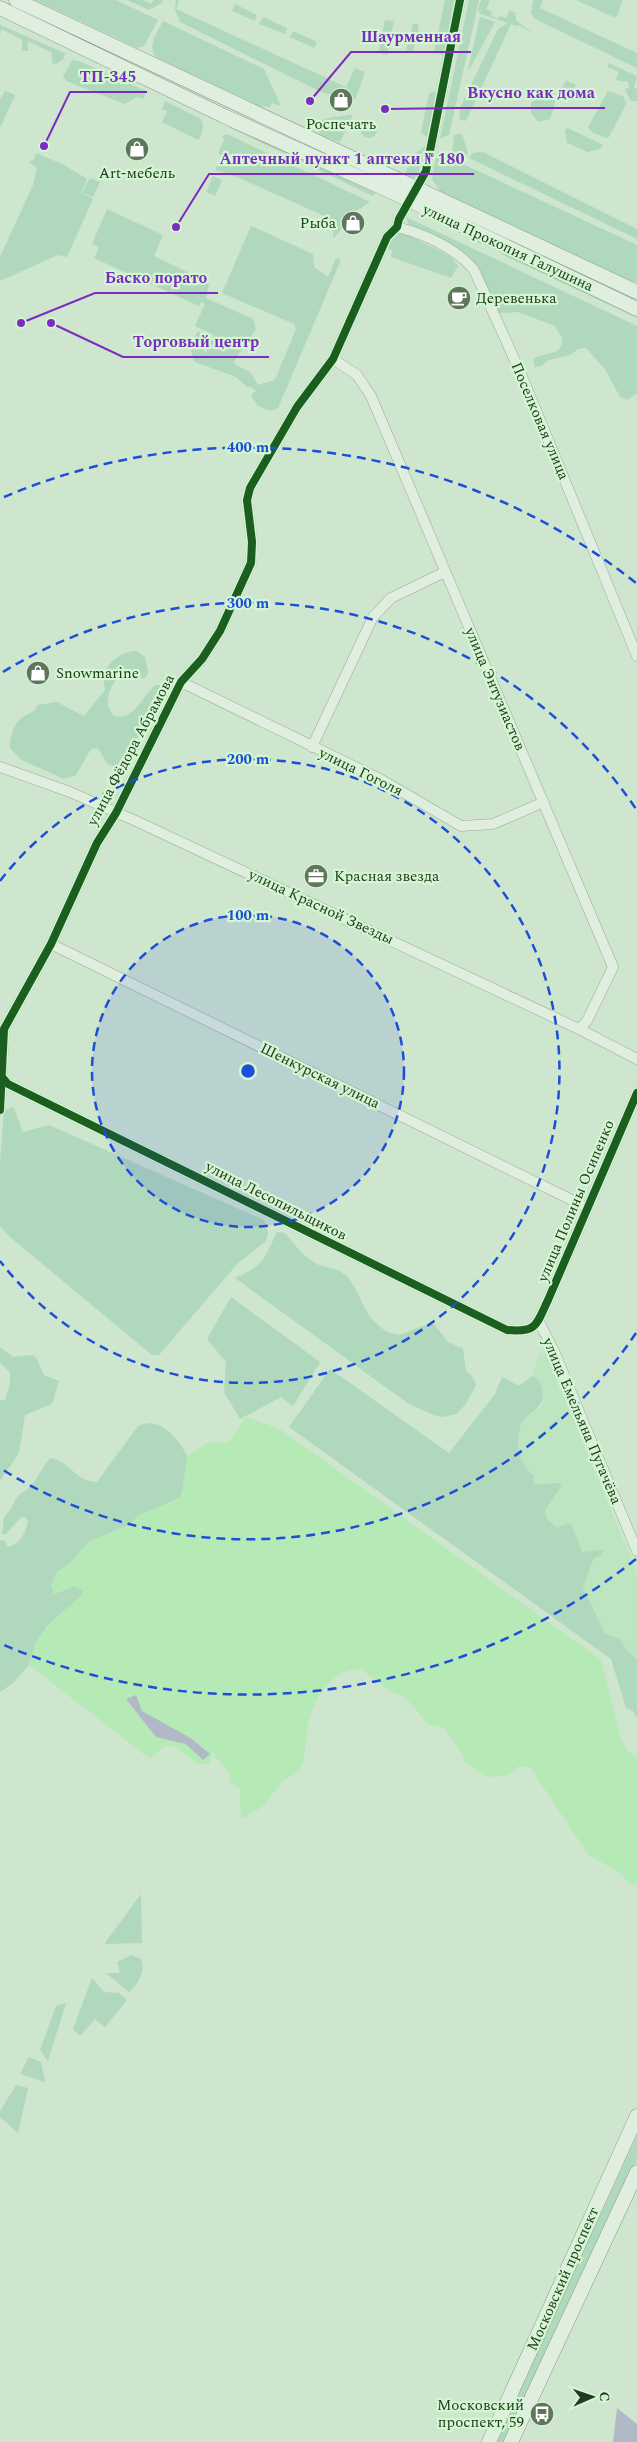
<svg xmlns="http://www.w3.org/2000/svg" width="637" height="2442" font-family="Spectral,serif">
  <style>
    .farmland { fill: #bee5c1 }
    .green { fill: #b0d8bc }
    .sand { fill: #b5e9b6 }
    .water { fill: #b2b9c6 }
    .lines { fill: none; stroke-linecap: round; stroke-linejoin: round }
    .street-casing { stroke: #98aa97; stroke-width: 11 }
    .secondary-casing { stroke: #899a86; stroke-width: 15 }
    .street { stroke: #e0eedf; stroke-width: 10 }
    .secondary { stroke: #e0eedf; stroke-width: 14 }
    .cycleway-casing { stroke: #d3f6d3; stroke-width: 11 }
    .cycleway { stroke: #1b5e20; stroke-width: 8 }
    .ring { fill: none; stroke: #1d4ed8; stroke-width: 2.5; stroke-dasharray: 9 6 }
    .labels { text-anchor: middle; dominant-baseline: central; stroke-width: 4.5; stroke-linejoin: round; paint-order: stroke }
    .poi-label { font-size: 15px; fill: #243a1e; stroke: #d3f6d3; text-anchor: start }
    .street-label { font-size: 15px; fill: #243a1e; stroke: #d3f6d3 }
    .centre { fill: #1d4ed8; stroke: #d3f6d3; stroke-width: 2.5 }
    .ring-label { font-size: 15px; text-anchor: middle; font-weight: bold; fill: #1d4ed8; stroke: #d3f6d3; stroke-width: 4.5; stroke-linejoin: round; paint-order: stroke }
    .leader { fill: none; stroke: #7b2cbf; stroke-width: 2 }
    .callout-dot { fill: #7b2cbf; stroke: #d3f6d3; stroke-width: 2 }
    .callout-label { font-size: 16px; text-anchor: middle; font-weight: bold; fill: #7b2cbf; stroke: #d3f6d3; stroke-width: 4.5; stroke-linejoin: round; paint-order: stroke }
  </style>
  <rect width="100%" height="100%" fill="#cee5ce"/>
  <path class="farmland" d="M 539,1353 L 546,1354 L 637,1573 L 637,1659 L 627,1651 L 620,1639 L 605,1634 L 583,1587 L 594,1558 L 601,1555 L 605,1549 L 582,1552 L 564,1527 L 556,1527 L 550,1523 L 546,1517 L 546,1510 L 554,1482 L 538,1486 L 533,1483 L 534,1475 L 522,1465 L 519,1450 L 519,1428 L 522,1421 L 540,1408 L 543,1401 L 539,1380 L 532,1376 Z"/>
  <path class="green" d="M 35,0 L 116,0 L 158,20 L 144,46 L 138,48 Z
    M 127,0 L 143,0 L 152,4 L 153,0 L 163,0 L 162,3 L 149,10 Z
    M 176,0 L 179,0 L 176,9 L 346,87 L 355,68 L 365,72 L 355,100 C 343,95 333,97 321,92 L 180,22 L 175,9 Z
    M 445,0 L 456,0 L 439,74 L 443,55 L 434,52 Z
    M 469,0 L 479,0 L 449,135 L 440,139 Z
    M 481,0 L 490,0 L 486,9 L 492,12 L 491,15 L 498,19 L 500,16 L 506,18 L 509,11 L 515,12 L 516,20 L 534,34 L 519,25 L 517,26 L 511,24 L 466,121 L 459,119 L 461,106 L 498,29 L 508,23 L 481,14 L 478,11 Z
    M 533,0 L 543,0 L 540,8 L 637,53 L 637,68 L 535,19 L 531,13 Z
    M 576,0 L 623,0 L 616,18 Z
    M 235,4 L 257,15 L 255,21 L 232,11 Z
    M 263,17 L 287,28 L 285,34 L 259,24 Z
    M 480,17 L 495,22 L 469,70 L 468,69 Z
    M 385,20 L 394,21 L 387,55 L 380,53 L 379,50 Z
    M 163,21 L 264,69 L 281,106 L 272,103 L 270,107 L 259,106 L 157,58 C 146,47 157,33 163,21 Z
    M 413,23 L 419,25 L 413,52 L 406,51 Z
    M 0,25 L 65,53 L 63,60 L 56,64 L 52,63 L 52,53 L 28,41 L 28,51 L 22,51 L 22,40 L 1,29 L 0,37 Z
    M 293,31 L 317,42 L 314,48 L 290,37 Z
    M 72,60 L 79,61 L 146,91 L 143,99 L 136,97 L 125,104 L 66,81 L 63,77 Z
    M 609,63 L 637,76 L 634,88 L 637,89 L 637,101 L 631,101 L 625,90 L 629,87 L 628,82 L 616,80 L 619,72 L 607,67 Z
    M 566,80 L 576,85 L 570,98 L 559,93 Z
    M 547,90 L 554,93 C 557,103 553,109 550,119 L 538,122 L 531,113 L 531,103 Z
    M 5,91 L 15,95 L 0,128 L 0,100 Z
    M 437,91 L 427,137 L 421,133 L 429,93 Z
    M 608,91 L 623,96 L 626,104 L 609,137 L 606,138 L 593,133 L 588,127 Z
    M 165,101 L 201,119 C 204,126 203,134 198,140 L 162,122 L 167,111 L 162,109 Z
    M 348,115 L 353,115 L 340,142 L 322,136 L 315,128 C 319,117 337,117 348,115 Z
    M361 130a8 8 0 1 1 16 0a8 8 0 1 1-16 0Z
    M 234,126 L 375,193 L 373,196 L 228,127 Z
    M 568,128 L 603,145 L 600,149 L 588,152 L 567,143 L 565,130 Z
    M 227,134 L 231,136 L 370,202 L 353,213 L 335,237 L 333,237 L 333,220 L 235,176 L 215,170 L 223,156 L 218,153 L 224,140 L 222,136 Z
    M 462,134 L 468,153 L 465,157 L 452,152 L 454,135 Z
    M 425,146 L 418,175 L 414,178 L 404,175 L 416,153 Z
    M 437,152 L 637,245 L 637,282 L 630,281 L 440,191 L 432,179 Z
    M 483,152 L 637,229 L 637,239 L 469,158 L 473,153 Z
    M 36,153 L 64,165 L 87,179 L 81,193 L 93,199 L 67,257 L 58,255 L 0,281 L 0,257 L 33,185 L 37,168 L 29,162 L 34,160 Z
    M 213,176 L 222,180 L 215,196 L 206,192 Z
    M 90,178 L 100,182 L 93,197 L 82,193 Z
    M 107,209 L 163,235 L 154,256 L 206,281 L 209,284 L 206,298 L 253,319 L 256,329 L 233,363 L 251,373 L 258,385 L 275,380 L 296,329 L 294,324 L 222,293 L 251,226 L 313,254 L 314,267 L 328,277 L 336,258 L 341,260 L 278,408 L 270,411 L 257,405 L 251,395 L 256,391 L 251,387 L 247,387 L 236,377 L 195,362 C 188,353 192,340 198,331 L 204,335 L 203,347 L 205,354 L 214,335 L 195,326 L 205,304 L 201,302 L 199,306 L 94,258 L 99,247 L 92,244 Z
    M 406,217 L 637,326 L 637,393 L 627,400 L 620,397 L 605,369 L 586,348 L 578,349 L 570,355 L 549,360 L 541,366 L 535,367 L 533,360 C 541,351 555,358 562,345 L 562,338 L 555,326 L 518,312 L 500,313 L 494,309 L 486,289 L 448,245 L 408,224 Z
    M 396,233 L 403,233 L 450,256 L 458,266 L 451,278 L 391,257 L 392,251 L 387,247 L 389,237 Z
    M 501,254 L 508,254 L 637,315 L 637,318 Z
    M 136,651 L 145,657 L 148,673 L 146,677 C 137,680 130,675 122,677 C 112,679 107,696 108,705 C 108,709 112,712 114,716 C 135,722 142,694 156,685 L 160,685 C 164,701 148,722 140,734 C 132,744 131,764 115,766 C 104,767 104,753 97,748 L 91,749 L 76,775 L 64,779 L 22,760 L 10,748 C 9,738 14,724 22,717 C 28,713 36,713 37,705 L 57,702 L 84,716 L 105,690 L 103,677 C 108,662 120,652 136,651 Z
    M 13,1107 L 23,1132 L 49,1125 L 264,1220 L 268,1232 L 266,1241 L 238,1263 L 159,1355 L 152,1355 L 10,1237 L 0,1226 L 0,1162 L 4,1111 Z
    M 277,1232 L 285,1233 C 295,1244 301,1255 315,1263 C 325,1269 341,1267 349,1279 C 364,1300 366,1325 394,1334 C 405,1338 418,1323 434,1324 L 448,1342 L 463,1349 L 466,1371 L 472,1376 L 476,1385 L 466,1404 L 456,1414 L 443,1417 L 436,1416 L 409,1404 L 235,1278 C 265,1265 264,1259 277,1232 Z
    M 231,1297 L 320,1362 L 293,1406 L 281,1397 L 240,1419 L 224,1392 L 226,1362 L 207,1339 Z
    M 0,1347 L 13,1357 L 33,1355 L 37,1359 L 44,1375 L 59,1381 L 52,1404 L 25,1415 L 19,1453 L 0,1481 L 0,1400 L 5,1400 L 10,1384 L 10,1372 L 0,1363 Z
    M 330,1369 L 449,1453 L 495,1394 L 502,1377 L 519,1386 L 532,1376 L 539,1380 C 548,1405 539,1406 522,1421 C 515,1440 517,1463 534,1475 L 533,1483 C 543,1487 551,1481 562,1484 C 556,1500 531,1512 557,1527 L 571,1523 L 582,1552 L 605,1549 L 601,1555 L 594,1558 L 583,1587 L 605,1634 L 620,1639 L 627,1651 L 637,1659 L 637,1718 L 633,1711 L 626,1708 L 611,1659 L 289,1427 Z
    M 148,1423 C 164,1423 178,1439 185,1452 L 187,1456 L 183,1489 L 180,1498 L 139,1515 L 129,1525 L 90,1541 L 71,1562 L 57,1572 L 53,1580 L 54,1594 L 75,1586 L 83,1590 L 83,1594 L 46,1627 L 36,1643 L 29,1665 L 13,1683 L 0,1692 L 0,1541 L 4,1540 L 8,1547 C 20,1545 26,1532 28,1521 L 25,1517 L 21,1517 L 6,1534 L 2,1534 L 4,1517 C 11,1509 11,1510 15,1501 C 18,1492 28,1491 32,1485 C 38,1476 43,1467 50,1458 C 70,1461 76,1482 97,1482 L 138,1426 Z
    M 141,1894 L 142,1943 L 105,1944 L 105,1943 Z
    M 131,1955 L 141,1959 C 146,1971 138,1984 129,1992 L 106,1973 L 120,1973 L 117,1962 Z
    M 92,1978 L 104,1992 L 119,1993 L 127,2000 L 105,2027 L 95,2019 L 80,2036 L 73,2029 Z
    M 66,2003 L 48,2061 L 40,2050 L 56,2006 Z
    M 29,2057 L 41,2062 L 45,2082 L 20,2074 Z
    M 16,2085 L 28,2088 L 18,2133 L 0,2117 L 0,2111 Z
    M 637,2136 L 637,2160 L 505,2442 L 496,2442 Z"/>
  <path class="sand" d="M 246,1417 L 280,1429 L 601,1660 L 621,1739 L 628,1751 L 637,1756 L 637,1883 L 630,1884 L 619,1873 L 588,1854 L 530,1767 L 519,1766 L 508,1775 L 488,1777 L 464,1761 L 462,1753 L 444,1728 L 428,1724 L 405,1697 L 390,1691 L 361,1669 C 331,1669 314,1698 308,1725 C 305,1740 307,1757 299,1771 L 283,1781 L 262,1807 L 241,1819 L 240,1789 L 231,1784 C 229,1771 225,1766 215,1758 L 213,1750 L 210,1763 L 200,1765 L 175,1747 L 165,1745 L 150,1759 L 29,1665 L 36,1643 L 46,1627 L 83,1594 L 83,1590 L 75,1586 L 54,1594 L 51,1586 L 57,1572 L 71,1562 L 90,1541 L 129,1525 L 139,1515 L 180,1498 L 183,1489 L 187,1456 L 209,1442 L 228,1443 Z"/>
  <path class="water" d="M 136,1695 L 142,1711 L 192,1739 L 210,1754 L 203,1760 L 186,1744 L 156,1737 L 126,1699 Z
    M 617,2408 L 637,2424 L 637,2442 L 613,2442 Z"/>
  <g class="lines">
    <g class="street-casing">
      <path id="street" d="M 397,227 C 424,234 456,248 474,270 L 521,374 L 637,656
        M 333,359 L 357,375 L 371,396 L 613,967 L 587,1021 L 579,1029
        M 181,682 L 380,779 L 461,826 L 493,824 L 544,802
        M 312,747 L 373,617 L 391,598 L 445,572
        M 0,767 L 70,792 L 136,821 L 579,1029 L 637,1059
        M 51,944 L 588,1208
        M 2,1077 L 8,1084 L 507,1330 C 537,1333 536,1325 548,1300 L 637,1093
        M 0,1110 L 4,1029 L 51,944 L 97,843 L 116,813 L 181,682 L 202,659 L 220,631 L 251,563 L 252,542 L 247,500 L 250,488 L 297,407 L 333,359 L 387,237 L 397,227 L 399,219 L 426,171 L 460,0
        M 538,1320 L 554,1351 L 637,1551"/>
    </g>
    <g class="secondary-casing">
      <path id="secondary" d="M 16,0 L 637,292
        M 0,8 L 226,117 L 392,192 L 637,309
        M 489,2442 L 637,2116
        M 511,2442 L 637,2172"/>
    </g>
    <use href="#street" class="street"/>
    <use href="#secondary" class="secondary"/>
    <g class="cycleway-casing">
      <path id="cycleway" d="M 2,1077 L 8,1084 L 507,1330 C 537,1333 536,1325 548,1300 L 637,1093
        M 0,1110 L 4,1029 L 51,944 L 97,843 L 116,813 L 181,682 L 202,659 L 220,631 L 251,563 L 252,542 L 247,500 L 250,488 L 297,407 L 333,359 L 387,237 L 397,227 L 399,219 L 426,171 L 460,0"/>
    </g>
    <use href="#cycleway" class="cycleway"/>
  </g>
  <circle cx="248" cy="1071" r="156" fill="#1d4ed8" fill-opacity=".12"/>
  <g class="ring">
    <circle cx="248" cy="1071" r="156"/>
    <path d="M0 881A312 312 0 1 1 0 1261"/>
    <path d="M636 1333A468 468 0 0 1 3 1470M3 672A468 468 0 0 1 636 809"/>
    <path d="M636 1559A624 624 0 0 1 4 1645M4 497A624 624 0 0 1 636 583"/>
  </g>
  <defs>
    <g id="shop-disc" transform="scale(1.25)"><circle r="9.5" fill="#60765c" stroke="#d3f6d3"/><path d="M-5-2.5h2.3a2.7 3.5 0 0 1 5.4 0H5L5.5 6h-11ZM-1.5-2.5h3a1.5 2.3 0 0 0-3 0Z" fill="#fff"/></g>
    <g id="cafe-disc" transform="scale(1.25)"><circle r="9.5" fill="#60765c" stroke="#d3f6d3"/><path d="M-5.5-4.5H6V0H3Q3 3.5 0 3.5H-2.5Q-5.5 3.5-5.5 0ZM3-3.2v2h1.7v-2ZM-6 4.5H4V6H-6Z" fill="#fff"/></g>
    <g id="office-disc" transform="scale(1.25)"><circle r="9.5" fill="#60765c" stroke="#d3f6d3"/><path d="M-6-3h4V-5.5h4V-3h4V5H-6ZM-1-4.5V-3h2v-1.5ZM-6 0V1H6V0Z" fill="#fff"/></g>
    <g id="bus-disc" transform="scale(1.25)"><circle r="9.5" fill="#60765c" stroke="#d3f6d3"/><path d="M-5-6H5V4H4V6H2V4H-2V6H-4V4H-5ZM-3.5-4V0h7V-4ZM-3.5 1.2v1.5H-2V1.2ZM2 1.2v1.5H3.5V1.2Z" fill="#fff"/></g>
  </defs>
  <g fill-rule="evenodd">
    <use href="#shop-disc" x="341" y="100"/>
    <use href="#shop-disc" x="137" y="149"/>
    <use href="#shop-disc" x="353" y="223"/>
    <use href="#cafe-disc" x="459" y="298"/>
    <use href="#shop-disc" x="38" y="673"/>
    <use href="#office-disc" x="316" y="876"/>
    <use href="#bus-disc" x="542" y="2414"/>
  </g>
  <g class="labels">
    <g class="poi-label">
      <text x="341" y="124" text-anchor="middle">Роспечать</text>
      <text x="137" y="173" text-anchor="middle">Art-мебель</text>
      <text x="336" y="223" text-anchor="end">Рыба</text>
      <text x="476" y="298">Деревенька</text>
      <text x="56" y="673">Snowmarine</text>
      <text x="334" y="876">Красная звезда</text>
      <text x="524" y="2405" text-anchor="end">Московский<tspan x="524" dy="17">проспект, 59</tspan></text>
    </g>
    <g class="street-label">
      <text transform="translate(508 248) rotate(25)">улица Прокопия Галушина</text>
      <text transform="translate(540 421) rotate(67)">Поселковая улица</text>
      <text transform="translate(495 689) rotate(67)">улица Энтузиастов</text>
      <text transform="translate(131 750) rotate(-62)">улица Фёдора Абрамова</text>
      <text transform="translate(361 772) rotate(26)">улица Гоголя</text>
      <text transform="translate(321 907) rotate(25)">улица Красной Звезды</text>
      <text transform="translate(320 1076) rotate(26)">Шенкурская улица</text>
      <text transform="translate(276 1201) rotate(27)">улица Лесопильщиков</text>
      <text transform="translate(576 1201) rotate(-67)">улица Полины Осипенко</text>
      <text transform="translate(582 1421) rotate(67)">улица Емельяна Пугачёва</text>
      <text transform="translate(563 2279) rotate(-66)">Московский проспект</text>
    </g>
  </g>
  <circle cx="248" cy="1071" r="8" class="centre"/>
  <g class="ring-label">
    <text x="248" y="452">400 m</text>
    <text x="248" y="608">300 m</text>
    <text x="248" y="764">200 m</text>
    <text x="248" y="920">100 m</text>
  </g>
  <path class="leader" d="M310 101L351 52H471M44 146L70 92H147M385 109L457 108H605M176 227L209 174H474M21 323L95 293H218M51 323L123 357H269"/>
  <g class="callout-dot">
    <circle cx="310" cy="101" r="5"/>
    <circle cx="44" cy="146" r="5"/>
    <circle cx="385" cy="109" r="5"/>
    <circle cx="176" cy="227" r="5"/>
    <circle cx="21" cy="323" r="5"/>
    <circle cx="51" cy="323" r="5"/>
  </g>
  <g class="callout-label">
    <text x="411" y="42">Шаурменная</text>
    <text x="108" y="82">ТП-345</text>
    <text x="531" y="98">Вкусно как дома</text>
    <text x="342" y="164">Аптечный пункт 1 аптеки № 180</text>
    <text x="156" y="283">Баско порато</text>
    <text x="196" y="347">Торговый центр</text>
  </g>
  <g transform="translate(592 2397) rotate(88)" stroke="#d3f6d3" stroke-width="4" paint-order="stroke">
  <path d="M0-4L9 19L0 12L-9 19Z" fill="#243a1e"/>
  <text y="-8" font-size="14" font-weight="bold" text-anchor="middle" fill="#243a1e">С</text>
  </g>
</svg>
